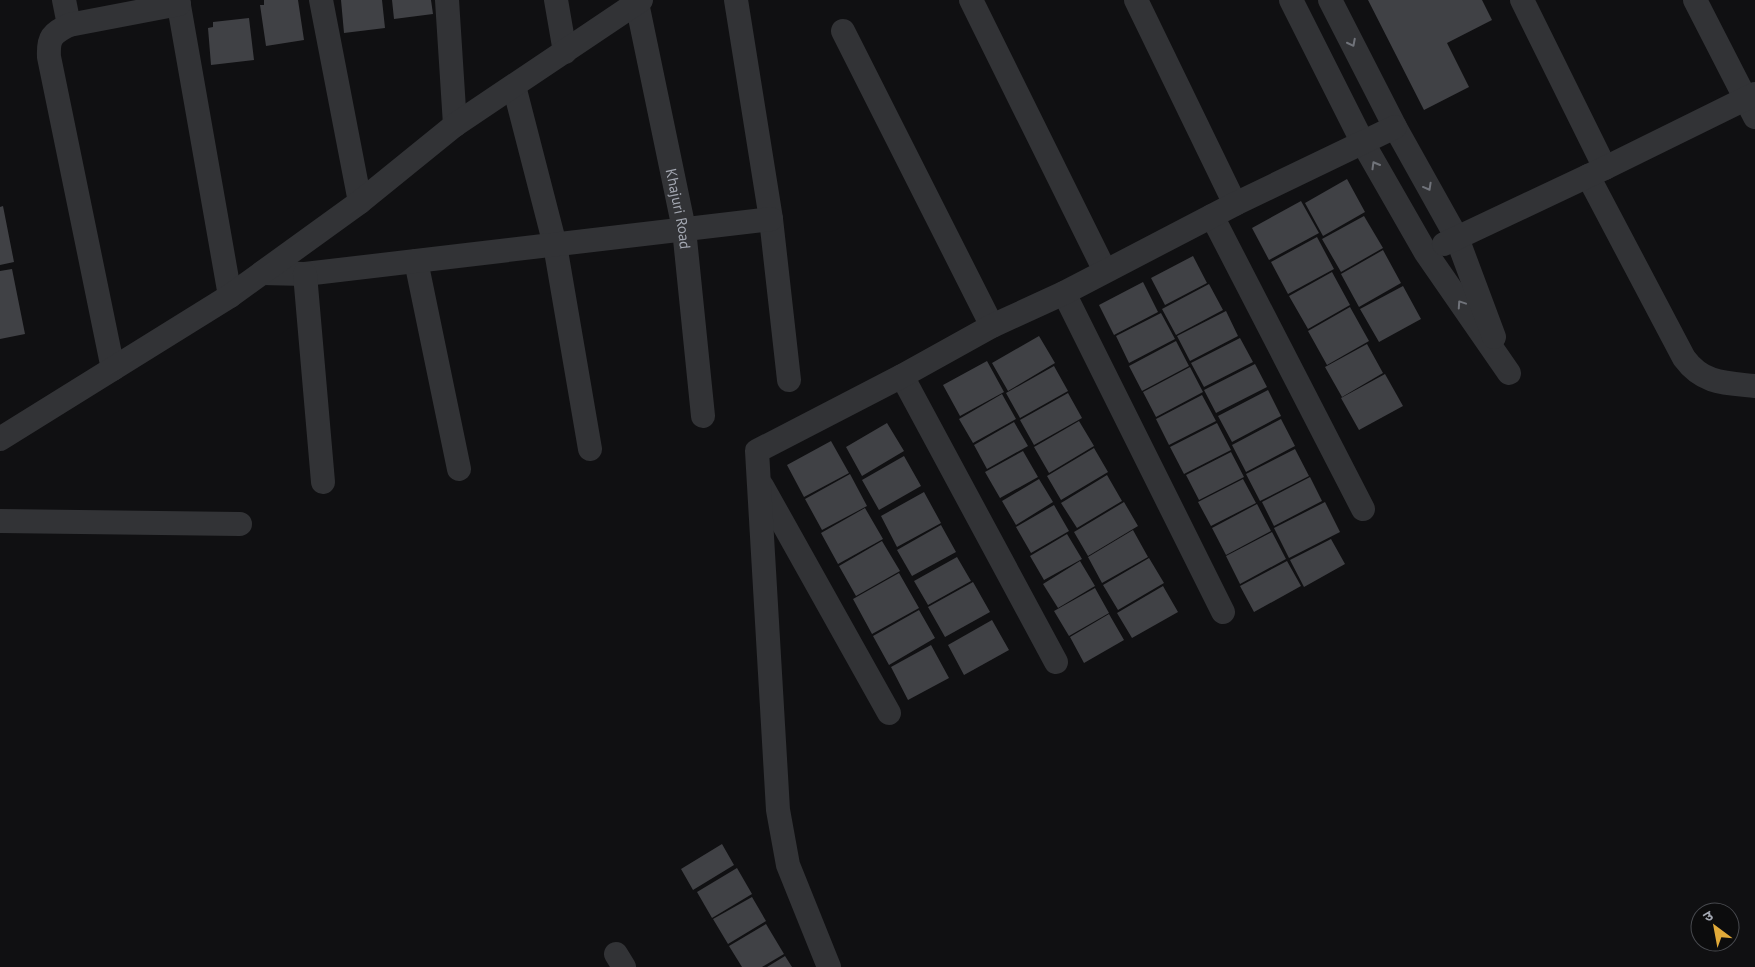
<svg xmlns="http://www.w3.org/2000/svg" width="1755" height="967" font-family="'PT Sans','Noto Sans Devanagari',sans-serif">
  <style>
    .building { fill: #404145 }
    .lines { fill: none; stroke-linecap: round; stroke-linejoin: round }
    .street { stroke: #323336; stroke-width: 24 }
    .oneway { stroke: #70737a }
    .labels { text-anchor: middle; dominant-baseline: central; stroke-width: 4; stroke-linejoin: round; paint-order: stroke }
    .street-label { font-size: 15px; fill: #a3a7b1; stroke: #0c0c0d }
  </style>
  <rect width="100%" height="100%" fill="#101012"/>
  <path class="building" d="M 264,0 L 298,0 L 304,40 L 266,46 L 260,5 L 264,5 Z
    M 341,0 L 382,0 L 385,28 L 344,33 Z
    M 392,0 L 431,0 L 433,14 L 394,19 Z
    M 1368,0 L 1482,0 L 1492,20 L 1447,43 L 1469,87 L 1424,110 Z
    M 249,18 L 254,60 L 211,65 L 208,28 L 213,27 L 213,22 Z
    M 1347,179 L 1365,212 L 1323,236 L 1305,203 Z
    M 1301,201 L 1319,233 L 1269,260 L 1252,228 Z
    M 3,206 L 14,262 L 0,265 L 0,207 Z
    M 1364,216 L 1383,248 L 1341,272 L 1322,239 Z
    M 1317,237 L 1334,269 L 1288,294 L 1271,262 Z
    M 1383,250 L 1401,283 L 1359,307 L 1341,274 Z
    M 1193,256 L 1207,283 L 1165,305 L 1151,278 Z
    M 12,269 L 25,334 L 0,339 L 0,271 Z
    M 1332,272 L 1350,305 L 1308,329 L 1289,296 Z
    M 1143,282 L 1158,312 L 1114,335 L 1099,305 Z
    M 1209,284 L 1223,310 L 1176,335 L 1162,309 Z
    M 1403,286 L 1421,319 L 1379,342 L 1360,309 Z
    M 1350,307 L 1369,341 L 1327,365 L 1308,331 Z
    M 1226,311 L 1238,336 L 1190,361 L 1177,336 Z
    M 1161,313 L 1175,339 L 1129,363 L 1116,336 Z
    M 1039,336 L 1055,363 L 1008,391 L 992,363 Z
    M 1240,338 L 1253,362 L 1204,387 L 1191,363 Z
    M 1176,341 L 1189,366 L 1142,391 L 1129,366 Z
    M 1367,344 L 1383,373 L 1342,397 L 1325,367 Z
    M 987,361 L 1004,392 L 960,416 L 943,385 Z
    M 1255,364 L 1267,387 L 1216,413 L 1204,390 Z
    M 1054,366 L 1068,391 L 1020,418 L 1006,393 Z
    M 1190,367 L 1203,392 L 1156,417 L 1143,392 Z
    M 1385,374 L 1403,406 L 1359,430 L 1341,398 Z
    M 1268,390 L 1281,416 L 1232,442 L 1218,416 Z
    M 1068,393 L 1082,418 L 1034,445 L 1020,420 Z
    M 1002,394 L 1016,419 L 973,443 L 959,419 Z
    M 1202,395 L 1216,421 L 1169,445 L 1156,419 Z
    M 1281,419 L 1295,446 L 1246,472 L 1232,445 Z
    M 1079,421 L 1094,446 L 1049,473 L 1034,447 Z
    M 1014,422 L 1028,446 L 987,469 L 974,445 Z
    M 887,423 L 904,451 L 862,476 L 846,447 Z
    M 1217,423 L 1231,450 L 1184,474 L 1170,447 Z
    M 831,441 L 849,473 L 804,497 L 787,465 Z
    M 1094,448 L 1108,472 L 1061,500 L 1047,476 Z
    M 1295,449 L 1309,476 L 1260,501 L 1246,474 Z
    M 1023,451 L 1038,477 L 1000,498 L 985,472 Z
    M 1231,452 L 1244,477 L 1199,500 L 1186,475 Z
    M 904,456 L 921,486 L 879,510 L 862,480 Z
    M 850,474 L 867,506 L 822,530 L 805,499 Z
    M 1107,475 L 1122,501 L 1077,528 L 1061,503 Z
    M 1310,477 L 1322,501 L 1274,526 L 1262,502 Z
    M 1039,479 L 1053,502 L 1016,525 L 1002,501 Z
    M 1243,479 L 1256,503 L 1211,526 L 1198,502 Z
    M 924,492 L 941,523 L 897,547 L 881,516 Z
    M 1124,502 L 1138,526 L 1088,556 L 1074,532 Z
    M 1325,502 L 1340,532 L 1289,558 L 1274,528 Z
    M 1257,504 L 1271,531 L 1226,555 L 1212,528 Z
    M 1054,505 L 1069,531 L 1031,553 L 1016,527 Z
    M 865,508 L 883,539 L 838,564 L 821,533 Z
    M 941,525 L 956,552 L 912,576 L 897,550 Z
    M 1133,530 L 1148,557 L 1102,583 L 1088,557 Z
    M 1272,532 L 1286,559 L 1240,584 L 1226,556 Z
    M 1067,534 L 1082,559 L 1044,580 L 1030,556 Z
    M 1331,539 L 1345,564 L 1304,587 L 1290,560 Z
    M 882,541 L 900,571 L 856,596 L 839,566 Z
    M 957,557 L 971,581 L 928,605 L 914,581 Z
    M 1149,558 L 1164,583 L 1118,610 L 1103,585 Z
    M 1080,561 L 1095,586 L 1058,608 L 1043,584 Z
    M 1287,561 L 1301,586 L 1254,612 L 1240,586 Z
    M 899,573 L 919,608 L 872,634 L 853,599 Z
    M 973,582 L 990,612 L 945,637 L 928,607 Z
    M 1163,586 L 1178,612 L 1132,638 L 1117,613 Z
    M 1095,588 L 1109,613 L 1069,636 L 1054,611 Z
    M 919,610 L 935,638 L 889,665 L 873,636 Z
    M 1109,614 L 1124,640 L 1084,663 L 1070,637 Z
    M 992,620 L 1009,650 L 964,675 L 948,645 Z
    M 931,645 L 949,678 L 908,700 L 891,667 Z
    M 722,844 L 734,865 L 693,890 L 681,869 Z
    M 737,868 L 752,894 L 712,918 L 697,892 Z
    M 752,897 L 766,921 L 728,944 L 713,919 Z
    M 766,924 L 784,954 L 762,967 L 742,967 L 729,946 Z
    M 785,956 L 792,967 L 767,967 Z"/>
  <g class="lines">
    <g class="street">
      <path d="M 64,0 L 69,25"/>
      <path d="M 178,0 L 230,296"/>
      <path d="M 321,0 L 360,202"/>
      <path d="M 447,0 L 455,125"/>
      <path d="M 556,0 L 565,52"/>
      <path d="M 736,0 L 771,219 L 789,380"/>
      <path d="M 971,0 L 1105,271"/>
      <path d="M 1136,0 L 1235,204"/>
      <path d="M 1291,0 L 1363,143 L 1426,253 L 1509,373"/>
      <path d="M 1330,0 L 1395,127 L 1457,238 L 1494,337"/>
      <path d="M 1522,0 L 1605,168"/>
      <path d="M 1695,0 L 1755,117"/>
      <path id="s1" d="M 637,3 L 684,229 L 703,416"/>
      <path d="M 843,31 L 992,326"/>
      <path d="M 514,86 L 555,245 L 590,449"/>
      <path d="M 1588,176 L 1684,358 C 1703,384 1725,383 1755,386"/>
      <path d="M 1212,216 L 1363,509"/>
      <path d="M 1444,244 L 1605,168 L 1755,94"/>
      <path d="M 416,261 L 459,469"/>
      <path d="M 262,273 L 305,274 L 771,219"/>
      <path d="M 305,274 L 323,482"/>
      <path d="M 1064,293 L 1223,612"/>
      <path d="M 113,369 L 49,57 C 48,37 52,34 69,25 L 179,4"/>
      <path d="M 902,376 L 1056,662"/>
      <path d="M 0,439 L 230,296 L 360,202 L 455,125 L 641,0"/>
      <path d="M 762,486 L 889,713"/>
      <path d="M 0,521 L 240,524"/>
      <path d="M 616,954 L 624,967"/>
      <path d="M 829,967 L 788,865 L 778,810 L 757,451 L 902,376 L 992,326 L 1064,293 L 1235,204 L 1395,127"/>
    </g>
  </g>
  <defs><path id="oneway-chevron" d="M-2-3.5L2.5 0L-2 3.5" fill="none" stroke-width="1.6" stroke-linecap="round" stroke-linejoin="round" transform="scale(1.25)"/></defs>
  <g class="oneway">
    <use href="#oneway-chevron" transform="translate(1352 43) rotate(63)"/>
    <use href="#oneway-chevron" transform="translate(1375 165) rotate(-120)"/>
    <use href="#oneway-chevron" transform="translate(1428 187) rotate(61)"/>
    <use href="#oneway-chevron" transform="translate(1461 304) rotate(-124)"/>
  </g>
  <g class="labels">
    <g class="street-label">
      <text stroke="none"><textPath href="#s1" startOffset="210">Khajuri Road</textPath></text>
    </g>
  </g>
  <g transform="translate(1715 927) rotate(328)"><circle r="24" fill="#0c0c0d" stroke="#484a4f"/>
  <path d="M0-4L9 19L0 12L-9 19Z" fill="#e1aa39"/>
  <text y="-8" font-size="14" font-weight="bold" text-anchor="middle" fill="#a3a7b1">उ</text>
  </g>
</svg>
